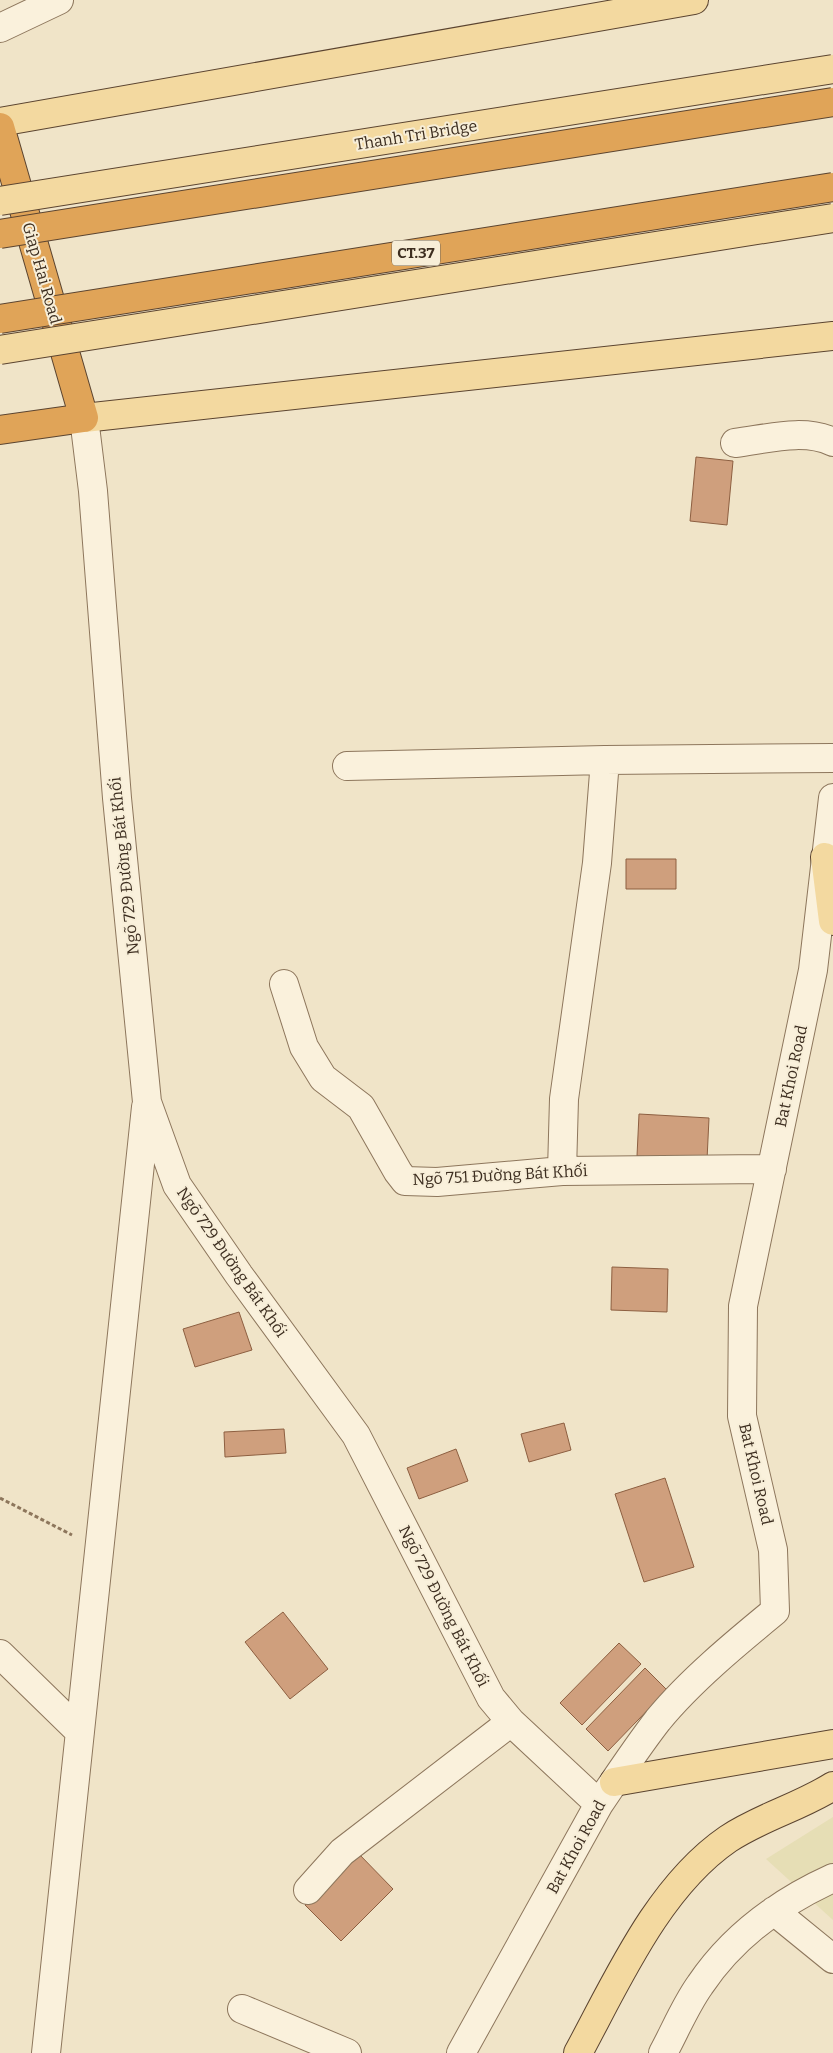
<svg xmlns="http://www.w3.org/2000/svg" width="833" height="2053" font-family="Bitter,serif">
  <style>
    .farmland { fill: #e6deb5 }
    .building { fill: #cf9f7d; stroke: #8d5f41 }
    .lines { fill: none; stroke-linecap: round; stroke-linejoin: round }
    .minor-casing { stroke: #8d765c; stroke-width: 30 }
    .major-casing { stroke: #5b4430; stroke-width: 30 }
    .highway-casing { stroke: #5b4430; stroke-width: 30 }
    .path { stroke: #8d765c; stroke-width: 3; stroke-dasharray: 4 2.5; stroke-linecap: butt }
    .minor { stroke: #faf1dc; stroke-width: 28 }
    .major { stroke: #f3d9a0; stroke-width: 28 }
    .highway { stroke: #e0a458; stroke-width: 28 }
    .major-bridge-casing { stroke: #5b4430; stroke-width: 30; stroke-linecap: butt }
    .highway-bridge-casing { stroke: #5b4430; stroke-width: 30; stroke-linecap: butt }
    .major-bridge { stroke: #f3d9a0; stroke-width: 28 }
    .highway-bridge { stroke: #e0a458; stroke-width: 28 }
    .labels { text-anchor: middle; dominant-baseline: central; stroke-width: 4; stroke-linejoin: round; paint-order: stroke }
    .shield { fill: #f7eed8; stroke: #756857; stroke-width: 1 }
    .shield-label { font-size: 15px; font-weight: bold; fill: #3d2e20 }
    .street-label { font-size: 16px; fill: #3d2e20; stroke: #f7eed8 }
  </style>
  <rect width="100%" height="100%" fill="#f0e4c8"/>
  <path class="farmland" d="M 833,1817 L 833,1920 L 766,1859 Z"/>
  <path class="building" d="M 696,457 L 733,461 L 727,525 L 690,521 Z
    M 626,859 L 676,859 L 676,889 L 626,889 Z
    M 639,1114 L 709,1118 L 707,1160 L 637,1156 Z
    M 612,1267 L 668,1269 L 667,1312 L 611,1310 Z
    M 239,1312 L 252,1350 L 195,1367 L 183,1329 Z
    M 564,1423 L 571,1450 L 529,1462 L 521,1434 Z
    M 284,1429 L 286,1453 L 225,1457 L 224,1432 Z
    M 456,1449 L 468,1481 L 419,1499 L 407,1468 Z
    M 665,1478 L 694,1567 L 644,1582 L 615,1494 Z
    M 283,1612 L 328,1669 L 290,1699 L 245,1642 Z
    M 619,1643 L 641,1664 L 582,1725 L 560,1703 Z
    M 645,1668 L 667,1690 L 608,1751 L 586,1729 Z
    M 357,1852 L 393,1889 L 341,1941 L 305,1905 Z"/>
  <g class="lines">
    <g class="minor-casing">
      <path id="minor" d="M 0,28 L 59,0
        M 84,418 L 93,491 L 117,798 L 147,1102 L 177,1185 L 239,1275 L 356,1435 L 491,1698 L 511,1722 L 599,1804
        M 735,443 C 767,439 804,428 833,442
        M 347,766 L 605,760 L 833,758
        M 284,984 L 304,1047 L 323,1078 L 361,1107 L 398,1172 L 405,1181 L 437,1182 L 562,1171 L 772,1169
        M 562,1171 L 564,1099 L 597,863 L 605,760
        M 0,1654 L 80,1732
        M 308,1890 L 342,1852 L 511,1722
        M 774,1911 L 833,1959
        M 242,2009 L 347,2053
        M 46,2053 L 146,1107
        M 461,2053 L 599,1804 C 618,1776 637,1747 658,1720 C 690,1681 736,1643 775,1611 L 773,1550 L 742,1416 L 743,1306 L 813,970 L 833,798
        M 663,2053 C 675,2031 685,2006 700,1985 C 733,1936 780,1902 833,1878"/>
    </g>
    <g class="major-casing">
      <path id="major" d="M 0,122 L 694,0
        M 84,418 L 833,336
        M 825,857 L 833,921
        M 614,1782 L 833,1744
        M 578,2053 C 617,1981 658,1887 728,1839 C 761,1817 800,1807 833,1786"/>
    </g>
    <g class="highway-casing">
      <path id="highway" d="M 0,127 L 84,418 L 0,430"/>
    </g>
    <path class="path" d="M 0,1498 L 72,1535"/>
    <use href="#minor" class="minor"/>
    <use href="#major" class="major"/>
    <use href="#highway" class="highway"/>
    <g class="major-bridge-casing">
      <path id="major-bridge" d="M 0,201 L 833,69
        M 0,350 L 833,218"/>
    </g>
    <g class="highway-bridge-casing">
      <path id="highway-bridge" d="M 0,234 L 833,102
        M 0,319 L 833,187"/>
    </g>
    <use href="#major-bridge" class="major-bridge"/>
    <use href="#highway-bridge" class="highway-bridge"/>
  </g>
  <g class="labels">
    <rect class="shield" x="392" y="240.5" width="48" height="25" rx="4"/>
    <g class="shield-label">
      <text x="416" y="253">CT.37</text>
    </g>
    <g class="street-label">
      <text transform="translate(416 135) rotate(-9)">Thanh Tri Bridge</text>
      <text transform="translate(42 273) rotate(74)">Giap Hai Road</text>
      <text transform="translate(124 866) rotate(-96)">Ngõ 729 Đường Bát Khối</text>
      <text transform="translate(791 1076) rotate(-78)">Bat Khoi Road</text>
      <text transform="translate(500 1175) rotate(-3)">Ngõ 751 Đường Bát Khối</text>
      <text transform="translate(232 1262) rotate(55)">Ngõ 729 Đường Bát Khối</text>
      <text transform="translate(756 1474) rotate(77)">Bat Khoi Road</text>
      <text transform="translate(444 1606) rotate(63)">Ngõ 729 Đường Bát Khối</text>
      <text transform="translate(576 1847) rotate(-61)">Bat Khoi Road</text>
    </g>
  </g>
</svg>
